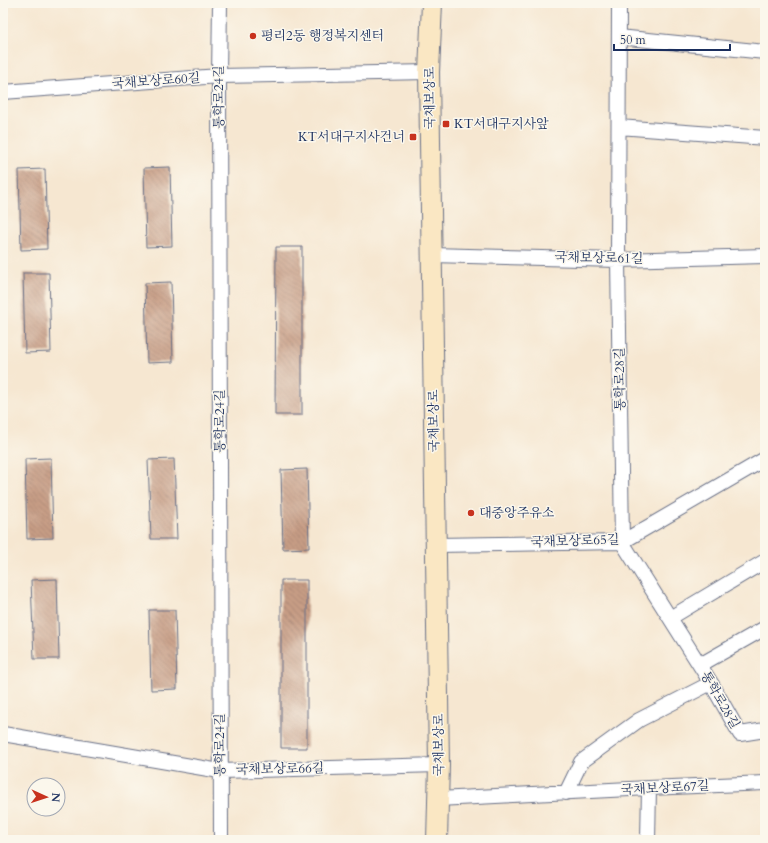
<svg xmlns="http://www.w3.org/2000/svg" width="768" height="843" font-family="Cardo,'Noto Serif KR',serif">
  <style>
    .building { fill: url(#building-back-hatch) }
    .lines { fill: none; stroke-linecap: round; stroke-linejoin: round }
    .minor-casing { stroke: #686f86; stroke-width: 16 }
    .secondary-casing { stroke: #686f86; stroke-width: 22 }
    .minor { stroke: #fff; stroke-width: 14 }
    .secondary { stroke: #fae7c3; stroke-width: 20 }
    .poi-dot { fill: #c8321e; stroke: #fbf7ec; stroke-width: 1.5 }
    .labels { text-anchor: middle; dominant-baseline: central; stroke-width: 3; stroke-linejoin: round; paint-order: stroke }
    .poi-label { font-size: 13px; fill: #1b2f5e; stroke: #fbf7ec; text-anchor: start }
    .street-label { font-size: 13px; fill: #1b2f5e; stroke: #fbf7ec }
  </style>
  <defs>
    <pattern id="building-back-hatch" width="6" height="6" patternUnits="userSpaceOnUse"><rect width="6" height="6" fill="#c79d85"/><path d="M-1 5l2 2M0 0l6 6M5-1l2 2" fill="none" stroke="#a18070"/></pattern>
  </defs>
  <rect width="100%" height="100%" fill="#fbf7ec"/>
  <filter id="ink" filterUnits="userSpaceOnUse"><feTurbulence type="fractalNoise" baseFrequency=".025" numOctaves="2"/><feDisplacementMap in="SourceGraphic" scale="8" xChannelSelector="R" yChannelSelector="G"/><feConvolveMatrix kernelMatrix="1 2 1 2 8 2 1 2 1" color-interpolation-filters="sRGB"/></filter>
  <filter id="wash" filterUnits="userSpaceOnUse"><feTurbulence type="fractalNoise" baseFrequency=".012" numOctaves="4" result="noise"/><feDisplacementMap in="SourceGraphic" scale="16" xChannelSelector="R" yChannelSelector="G"/><feGaussianBlur stdDeviation="0.9" result="paint"/><feColorMatrix in="noise" values="0 0 0 0 0 0 0 0 0 0 0 0 0 0 0 0 0 1.4 0 .05"/><feComposite in="paint" operator="in"/></filter>
  <g filter="url(#wash)">
    <rect width="100%" height="100%" fill="#f6e7d1"/>
    <g id="blocks">
      <path class="building" d="M 170,167 L 172,246 L 146,247 L 144,168 Z
        M 45,169 L 47,249 L 21,250 L 19,170 Z
        M 276,247 L 302,247 L 302,415 L 275,415 Z
        M 23,273 L 49,273 L 51,352 L 25,353 Z
        M 171,282 L 173,362 L 147,363 L 145,283 Z
        M 51,458 L 53,538 L 27,539 L 25,459 Z
        M 174,459 L 177,539 L 151,539 L 148,460 Z
        M 307,469 L 309,548 L 283,549 L 281,470 Z
        M 57,579 L 59,659 L 34,659 L 31,580 Z
        M 281,580 L 307,580 L 307,748 L 281,748 Z
        M 149,610 L 175,610 L 177,689 L 151,690 Z"/>
    </g>
  </g>
  <g filter="url(#ink)">
    <use href="#blocks" fill-opacity="0" stroke="#686f86" stroke-width="1"/>
    <g class="lines">
      <g class="minor-casing">
        <path id="minor" d="M 220,3 L 219,76 L 221,840
          M 619,3 L 618,260 L 622,542 L 711,683 L 740,734 L 765,730
          M 619,37 L 765,52
          M 3,92 L 219,76 L 429,72
          M 619,127 L 765,138
          M 432,255 L 618,260 L 765,256
          M 436,545 L 622,542 L 765,459
          M 670,618 L 765,561
          M 700,665 L 765,628
          M 3,734 L 220,771 L 439,765
          M 566,793 L 581,762 L 639,720 L 711,683
          M 438,799 L 649,788 L 765,783
          M 648,840 L 649,788"/>
      </g>
      <g class="secondary-casing">
        <path id="secondary" d="M 432,3 L 429,72 L 439,765 L 437,840"/>
      </g>
      <use href="#minor" class="minor"/>
      <use href="#secondary" class="secondary"/>
    </g>
  </g>
  <g class="poi-dot">
    <circle cx="253" cy="36" r="4"/>
    <rect x="442" y="120" width="8" height="8" rx="2"/>
    <rect x="409" y="133" width="8" height="8" rx="2"/>
    <circle cx="471" cy="513" r="4"/>
  </g>
  <g class="labels">
    <g class="poi-label">
      <text x="261" y="36">평리2동 행정복지센터</text>
      <text x="454" y="124">KT서대구지사앞</text>
      <text x="405" y="137" text-anchor="end">KT서대구지사건너</text>
      <text x="479" y="513">대중앙주유소</text>
    </g>
    <g class="street-label">
      <text transform="translate(156 81) rotate(-4)">국채보상로60길</text>
      <text transform="translate(219 97) rotate(-90)">통학로24길</text>
      <text transform="translate(430 98) rotate(-90)">국채보상로</text>
      <text transform="translate(599 258) rotate(1)">국채보상로61길</text>
      <text transform="translate(620 379) rotate(-91)">통학로28길</text>
      <text transform="translate(220 421) rotate(-90)">통학로24길</text>
      <text transform="translate(434 421) rotate(-91)">국채보상로</text>
      <text transform="translate(575 541) rotate(-2)">국채보상로65길</text>
      <text transform="translate(720 700) rotate(60)">통학로28길</text>
      <text transform="translate(220 745) rotate(-90)">통학로24길</text>
      <text transform="translate(439 745) rotate(-90)">국채보상로</text>
      <text transform="translate(280 769) rotate(-1)">국채보상로66길</text>
      <text transform="translate(665 788) rotate(-3)">국채보상로67길</text>
    </g>
  </g>
  <rect width="768" height="843" fill="none" stroke="#fbf7ec" stroke-width="16"/>
  <g transform="translate(46 797) rotate(93)"><circle r="19" fill="#fbf7ec" stroke="#a1a7b3"/>
  <path d="M0-3L7 15L0 10L-7 15Z" fill="#c8321e"/>
  <text y="-6" font-size="11" font-weight="bold" text-anchor="middle" fill="#1b2f5e">N</text>
  </g>
  <path d="M614 44v6h116v-6" fill="none" stroke="#1b2f5e" stroke-width="2"/>
  <text x="620" y="44" font-size="12" fill="#1b2f5e" stroke="#fbf7ec" stroke-width="3" paint-order="stroke">50 m</text>
</svg>
